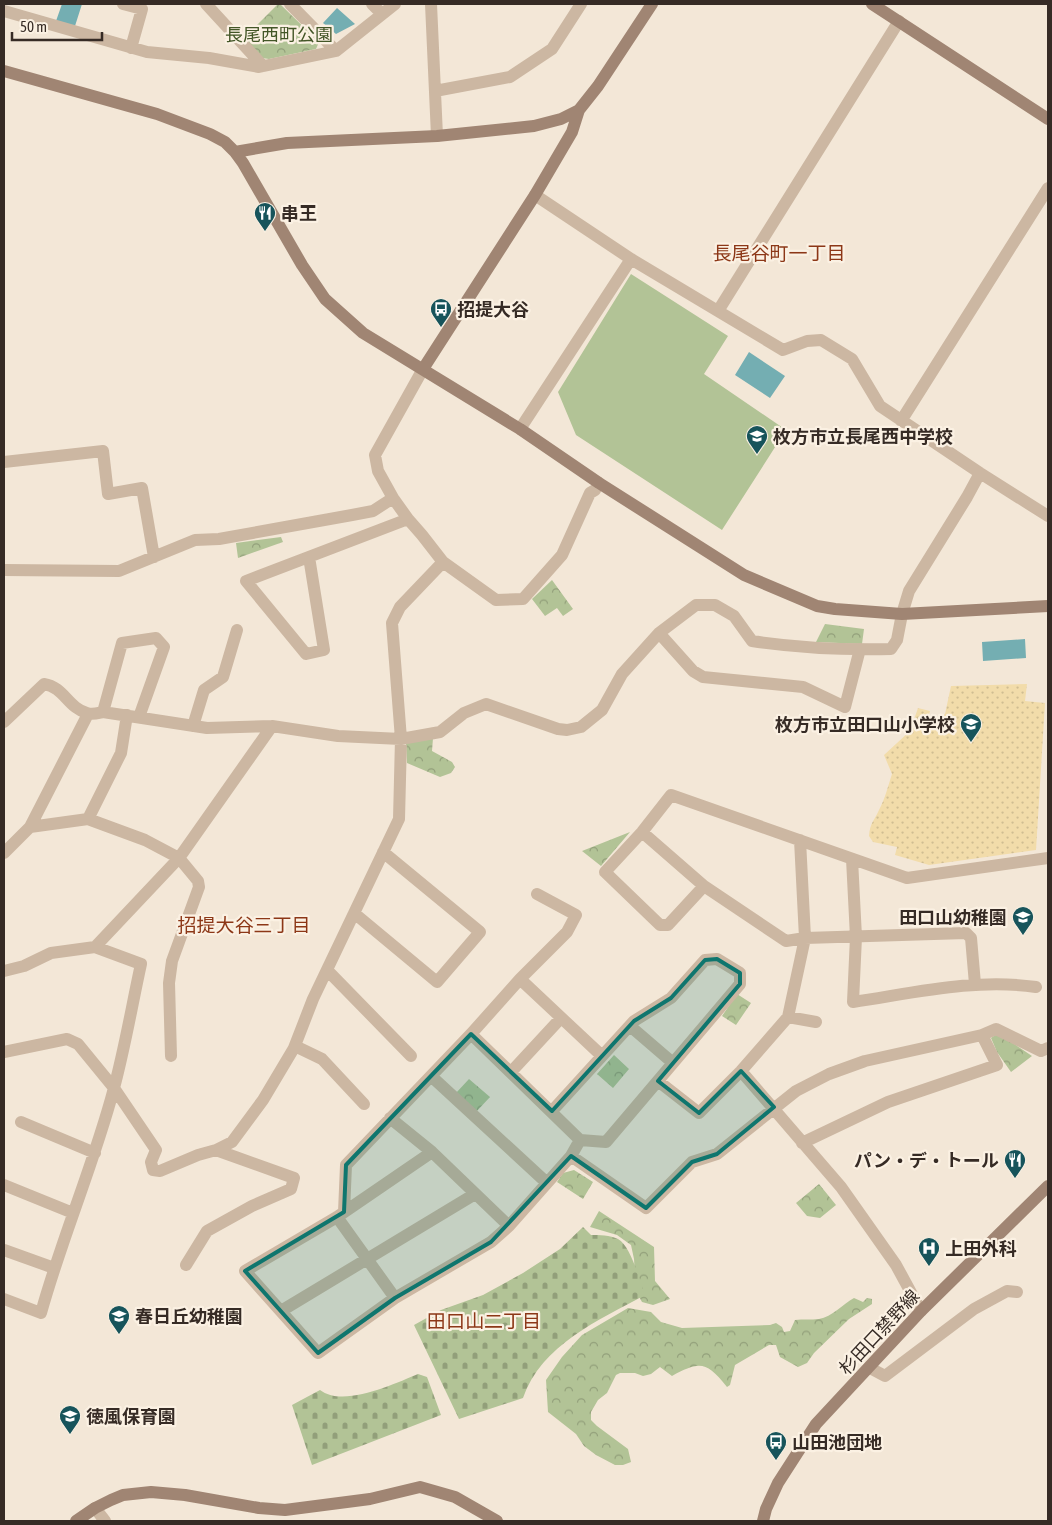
<svg xmlns="http://www.w3.org/2000/svg" width="1052" height="1525" font-family="'Asap Condensed','Noto Sans JP',sans-serif">
  <style>
    .forest { fill: url(#forest-crowns) }
    .sand { fill: url(#sand-dots) }
    .cemetery { fill: url(#cemetery-stones) }
    .pitch { fill: #b2c396 }
    .water { fill: #74aeb2 }
    .lines { fill: none; stroke-linecap: round; stroke-linejoin: round }
    .street { stroke: #ccb7a2; stroke-width: 12 }
    .secondary { stroke: #a08573; stroke-width: 12 }
    .marked { fill: #0f766e; fill-opacity: 0.2; stroke: #0f766e; stroke-width: 4; stroke-linejoin: round }
    .labels { text-anchor: middle; dominant-baseline: central; stroke-width: 4.5; stroke-linejoin: round; paint-order: stroke }
    .park-label { font-size: 18px; fill: #435627; stroke: #fbf1e3 }
    .poi-label { font-size: 18px; font-weight: bold; fill: #362b25; stroke: #fbf1e3; text-anchor: start }
    .street-label { font-size: 18px; fill: #362b25; stroke: #fbf1e3 }
    .neighbourhood-label { font-size: 19px; fill: #8c3717; stroke: #fbf1e3 }
  </style>
  <defs>
    <pattern id="forest-crowns" width="20" height="18" patternUnits="userSpaceOnUse" patternTransform="scale(1.25)"><rect width="20" height="18" fill="#b2c396"/><path d="M2 6a3 3 0 1 1 6 0M12 15a3 3 0 1 1 6 0" fill="none" stroke="#929f7a"/></pattern>
    <pattern id="sand-dots" width="8" height="8" patternUnits="userSpaceOnUse" patternTransform="scale(1.25)"><rect width="8" height="8" fill="#f2dcaa"/><path d="M2 2h.1M6 6h.1" fill="none" stroke="#d0bd92" stroke-width="1.8" stroke-linecap="round"/></pattern>
    <pattern id="cemetery-stones" width="16" height="16" patternUnits="userSpaceOnUse" patternTransform="scale(1.25)"><rect width="16" height="16" fill="#b2c396"/><path d="M2 7V4a2 2 0 0 1 4 0v3zM10 15v-3a2 2 0 0 1 4 0v3z" fill="#929f7a"/></pattern>
  </defs>
  <rect width="100%" height="100%" fill="#f3e7d7"/>
  <path class="forest" d="M 278,4 L 280,4 L 319,42 L 316,49 L 269,59 L 262,58 L 243,39 Z
    M 281,537 L 283,542 L 238,558 L 236,543 Z
    M 552,580 L 573,609 L 563,616 L 557,608 L 545,616 L 532,599 Z
    M 825,624 L 864,629 L 862,644 L 816,642 Z
    M 433,738 L 432,751 L 452,762 L 455,767 L 451,773 L 440,777 L 407,763 L 406,743 Z
    M 630,832 L 601,866 L 582,851 Z
    M 737,994 L 751,1003 L 736,1025 L 722,1016 Z
    M 998,1033 L 1032,1056 L 1011,1072 L 997,1052 L 991,1038 Z
    M 614,1055 L 629,1069 L 613,1088 L 597,1074 Z
    M 469,1079 L 490,1097 L 476,1112 L 456,1093 Z
    M 574,1170 L 593,1182 L 583,1199 L 557,1182 L 563,1173 Z
    M 819,1184 L 836,1205 L 820,1218 L 807,1216 L 796,1203 Z
    M 599,1211 L 654,1247 L 655,1281 L 670,1299 L 653,1305 L 642,1302 L 636,1291 L 634,1259 L 631,1245 L 617,1235 L 590,1227 Z
    M 854,1298 L 863,1302 L 867,1298 L 872,1299 L 872,1304 L 849,1319 L 814,1353 L 807,1363 L 798,1367 L 780,1357 L 776,1345 L 769,1345 L 735,1365 L 730,1385 L 727,1387 C 706,1361 700,1361 672,1376 L 660,1367 L 651,1374 L 643,1376 L 635,1373 L 620,1373 L 616,1375 L 607,1393 L 598,1400 L 591,1412 L 591,1420 L 597,1426 L 628,1449 L 631,1462 L 623,1465 L 615,1465 L 596,1455 L 584,1446 L 576,1434 L 548,1412 L 546,1380 L 562,1357 L 582,1335 L 628,1308 L 651,1312 L 661,1322 L 682,1328 L 770,1325 L 776,1323 L 782,1327 L 784,1332 L 790,1331 L 795,1320 C 803,1319 811,1320 819,1319 C 832,1317 843,1304 854,1298 Z"/>
  <path class="sand" d="M 1027,684 L 1025,701 L 1045,703 L 1036,850 L 929,865 L 895,855 L 897,847 L 873,842 L 869,836 C 870,823 874,821 879,810 C 885,799 888,786 892,774 L 884,755 L 910,731 L 918,708 L 930,711 L 926,725 L 945,714 L 951,686 Z"/>
  <path class="cemetery" d="M 583,1227 L 591,1235 C 599,1235 610,1235 618,1239 C 631,1246 640,1282 645,1295 C 599,1320 541,1345 523,1398 L 459,1419 L 414,1325 L 441,1310 L 483,1295 L 523,1273 L 560,1249 Z
    M 418,1374 L 427,1377 L 441,1415 L 312,1465 L 292,1405 L 320,1390 C 343,1408 394,1384 418,1374 Z"/>
  <path class="pitch" d="M 631,274 L 728,336 L 704,374 L 786,430 L 722,530 L 576,435 L 558,392 Z"/>
  <path class="water" d="M 62,4 L 82,4 L 75,26 L 56,21 Z
    M 337,8 L 355,24 L 336,34 L 323,23 Z
    M 749,352 L 785,376 L 770,398 L 735,375 Z
    M 1025,639 L 1026,658 L 983,661 L 982,642 Z"/>
  <g class="lines">
    <path class="street" d="M 123,4 L 142,9 L 131,48
      M 206,4 L 263,66
      M 290,4 L 336,51
      M 372,4 L 382,14
      M 431,4 L 437,136
      M 4,11 L 147,52 L 209,58 L 259,67 L 336,51 L 395,4
      M 435,91 L 510,77 L 552,49 L 581,4
      M 535,195 L 631,259 L 783,350 L 807,341 L 821,340 L 852,359 L 880,406 L 980,473 L 1048,516
      M 718,311 L 899,21
      M 423,369 L 375,455 L 378,471 L 393,498 L 408,519 L 422,535 L 443,562 L 496,600 L 523,599 L 562,555 L 590,493 L 595,490 L 599,483
      M 901,421 L 1048,188
      M 520,429 L 631,259
      M 4,462 L 103,451 L 108,494 L 142,488 L 154,557
      M 309,557 L 324,650 L 306,654 L 246,581 L 408,519
      M 4,570 L 119,571 L 195,540 L 219,539 L 352,515 L 373,511 L 393,498
      M 659,633 L 693,671 L 703,677 L 803,687 L 845,707 L 860,649
      M 103,712 L 122,643 L 156,638 L 164,647 L 139,717
      M 4,722 L 44,684 C 64,687 68,708 87,713 C 92,715 98,713 103,712 L 207,728 L 272,726
      M 193,726 L 204,690 L 223,677 L 237,630
      M 88,819 L 121,753 L 127,715
      M 30,827 L 88,819 L 145,840 L 179,858 L 198,881 L 199,887 L 172,961 L 169,983 L 171,1056
      M 642,832 L 704,886 L 786,941 L 805,938 L 966,933 L 971,938 L 975,984
      M 4,853 L 30,827 L 88,714
      M 852,859 L 856,937 L 853,1002 C 914,993 975,978 1036,987
      M 704,886 L 668,925 L 660,925 L 605,872 L 642,832 L 671,795 L 907,878 L 1048,858
      M 354,913 L 437,982 L 480,932 L 383,852
      M 95,947 L 179,858 L 272,726 L 338,736 L 401,739 L 440,732 L 464,713 L 486,704 L 558,729 L 567,730 L 581,727 L 602,710 L 622,674 L 659,633 L 696,605 L 715,605 L 734,616 L 752,641 C 798,648 845,650 891,649 L 897,640 L 902,614 L 909,591 L 967,497 L 980,473
      M 327,970 L 411,1056
      M 4,971 L 24,966 L 51,953 L 95,947 L 141,964 C 132,1005 125,1047 114,1088 C 94,1164 62,1237 41,1313 L 4,1299
      M 520,979 L 567,932 L 576,915 L 537,894
      M 788,1017 L 816,1022
      M 630,1026 L 673,1063
      M 471,1034 L 580,1140 L 606,1142 L 740,984 L 740,973 L 717,959 L 705,960 L 671,998 L 634,1021 L 552,1111
      M 982,1035 L 996,1029 L 1041,1051 L 1048,1048
      M 295,1046 L 322,1059 L 364,1104
      M 4,1052 L 67,1039 L 78,1044 L 114,1088 L 156,1150 L 151,1162 L 153,1170 L 160,1171 L 198,1155 L 216,1150 L 232,1142 L 263,1100 L 294,1048 L 313,999 L 399,819 L 401,739 L 392,623 L 400,607 L 443,562
      M 741,1071 L 841,1187 L 896,1265 L 921,1311
      M 511,1072 L 561,1018
      M 431,1076 L 547,1183
      M 658,1081 L 699,1113 L 741,1071 L 788,1017 L 805,938 L 800,840
      M 390,1118 L 432,1152 L 509,1226
      M 21,1122 L 95,1153
      M 432,1152 L 337,1217 L 245,1271 L 318,1353 L 395,1298 L 491,1242 L 509,1226 L 571,1156 L 580,1140
      M 571,1156 L 646,1208 L 692,1162 L 717,1154 L 796,1091 L 829,1074 L 865,1061 L 982,1035 L 997,1065 L 888,1102 L 802,1143
      M 4,1185 L 73,1213
      M 344,1212 L 346,1165 L 471,1034 L 520,979 L 601,1055
      M 337,1217 L 395,1298
      M 4,1250 L 54,1268
      M 186,1265 L 207,1231 L 252,1206 L 291,1189 L 294,1178 L 216,1150
      M 281,1311 L 475,1194
      M 870,1368 L 885,1376 L 974,1309 L 1007,1291 L 1017,1292
      M 95,1508 L 105,1521"/>
    <path class="secondary" d="M 872,4 L 1048,119
      M 4,71 L 157,114 L 210,134 L 225,142 L 235,152 L 243,163 L 302,265 L 325,299 L 363,333 L 520,429 L 599,483 L 744,575 L 817,606 L 835,609 L 902,614 L 1048,606
      M 235,152 L 287,143 L 437,136 L 534,126 L 561,119 L 579,110
      M 423,369 L 535,195 L 572,132 L 579,110 L 598,86 L 652,4
      M 76,1521 L 95,1508 L 111,1500 L 123,1495 L 151,1492 L 185,1495 L 259,1508 L 285,1510 L 370,1499 L 420,1487 L 455,1497 L 497,1521
      M 763,1521 L 766,1509 L 778,1483 L 816,1424 L 921,1311 L 1048,1186"/>
  </g>
  <path class="marked" d="M 717,959 L 740,973 L 740,984 L 658,1081 L 699,1113 L 741,1071 L 774,1107 L 717,1154 L 692,1162 L 646,1208 L 571,1156 L 491,1242 L 395,1298 L 318,1353 L 245,1271 L 344,1212 L 346,1165 L 471,1034 L 552,1111 L 634,1021 L 671,998 L 705,960 Z"/>
  <defs>
    <g id="restaurant-pin" transform="scale(1.125)"><path d="M0 17L-7.5 6A9.5 9.5 0 1 1 7.5 6Z" fill="#17545b" stroke="#fbf1e3"/><path d="M-5-6h1v4h1v-4h1v4h1v-4h1v5L-1.5 .5V6h-2V.5L-5-1ZM5-6V6H3V1.5H1.5Q1.5-4 5-6Z" fill="#fff"/></g>
    <g id="bus-pin" transform="scale(1.125)"><path d="M0 17L-7.5 6A9.5 9.5 0 1 1 7.5 6Z" fill="#17545b" stroke="#fbf1e3"/><path d="M-5-6H5V4H4V6H2V4H-2V6H-4V4H-5ZM-3.5-4V0h7V-4ZM-3.5 1.2v1.5H-2V1.2ZM2 1.2v1.5H3.5V1.2Z" fill="#fff"/></g>
    <g id="school-pin" transform="scale(1.125)"><path d="M0 17L-7.5 6A9.5 9.5 0 1 1 7.5 6Z" fill="#17545b" stroke="#fbf1e3"/><path d="M0-5L7-2L0 1L-7-2ZM-4 1L0 2.5L4 1V4Q0 6-4 4Z" fill="#fff"/></g>
    <g id="hospital-pin" transform="scale(1.125)"><path d="M0 17L-7.5 6A9.5 9.5 0 1 1 7.5 6Z" fill="#17545b" stroke="#fbf1e3"/><path d="M-5-5h3v3.5h4V-5h3V5h-3V1.5h-4V5h-3Z" fill="#fff"/></g>
  </defs>
  <g fill-rule="evenodd">
    <use href="#restaurant-pin" x="265" y="213"/>
    <use href="#bus-pin" x="441" y="309"/>
    <use href="#school-pin" x="757" y="436"/>
    <use href="#school-pin" x="971" y="724"/>
    <use href="#school-pin" x="1023" y="917"/>
    <use href="#restaurant-pin" x="1015" y="1160"/>
    <use href="#hospital-pin" x="929" y="1248"/>
    <use href="#school-pin" x="119" y="1316"/>
    <use href="#school-pin" x="70" y="1416"/>
    <use href="#bus-pin" x="776" y="1442"/>
  </g>
  <g class="labels">
    <g class="park-label">
      <text x="279" y="34">長尾西町公園</text>
    </g>
    <g class="poi-label">
      <text x="281" y="213">串王</text>
      <text x="457" y="309">招提大谷</text>
      <text x="773" y="436">枚方市立長尾西中学校</text>
      <text x="955" y="724" text-anchor="end">枚方市立田口山小学校</text>
      <text x="1007" y="917" text-anchor="end">田口山幼稚園</text>
      <text x="999" y="1160" text-anchor="end">パン・デ・トール</text>
      <text x="945" y="1248">上田外科</text>
      <text x="135" y="1316">春日丘幼稚園</text>
      <text x="86" y="1416">徳風保育園</text>
      <text x="792" y="1442">山田池団地</text>
    </g>
    <g class="street-label">
      <text transform="translate(879 1332) rotate(-47)">杉田口禁野線</text>
    </g>
    <g class="neighbourhood-label">
      <text x="779" y="253">長尾谷町一丁目</text>
      <text x="244" y="925">招提大谷三丁目</text>
      <text x="484" y="1321">田口山二丁目</text>
    </g>
  </g>
  <rect width="1052" height="1525" fill="none" stroke="#362b25" stroke-width="10"/>
  <path d="M12 32v8h90v-8" fill="none" stroke="#362b25" stroke-width="2.5"/>
  <text x="20" y="32" font-size="15" fill="#362b25" stroke="#fbf1e3" stroke-width="4" paint-order="stroke">50 m</text>
</svg>
